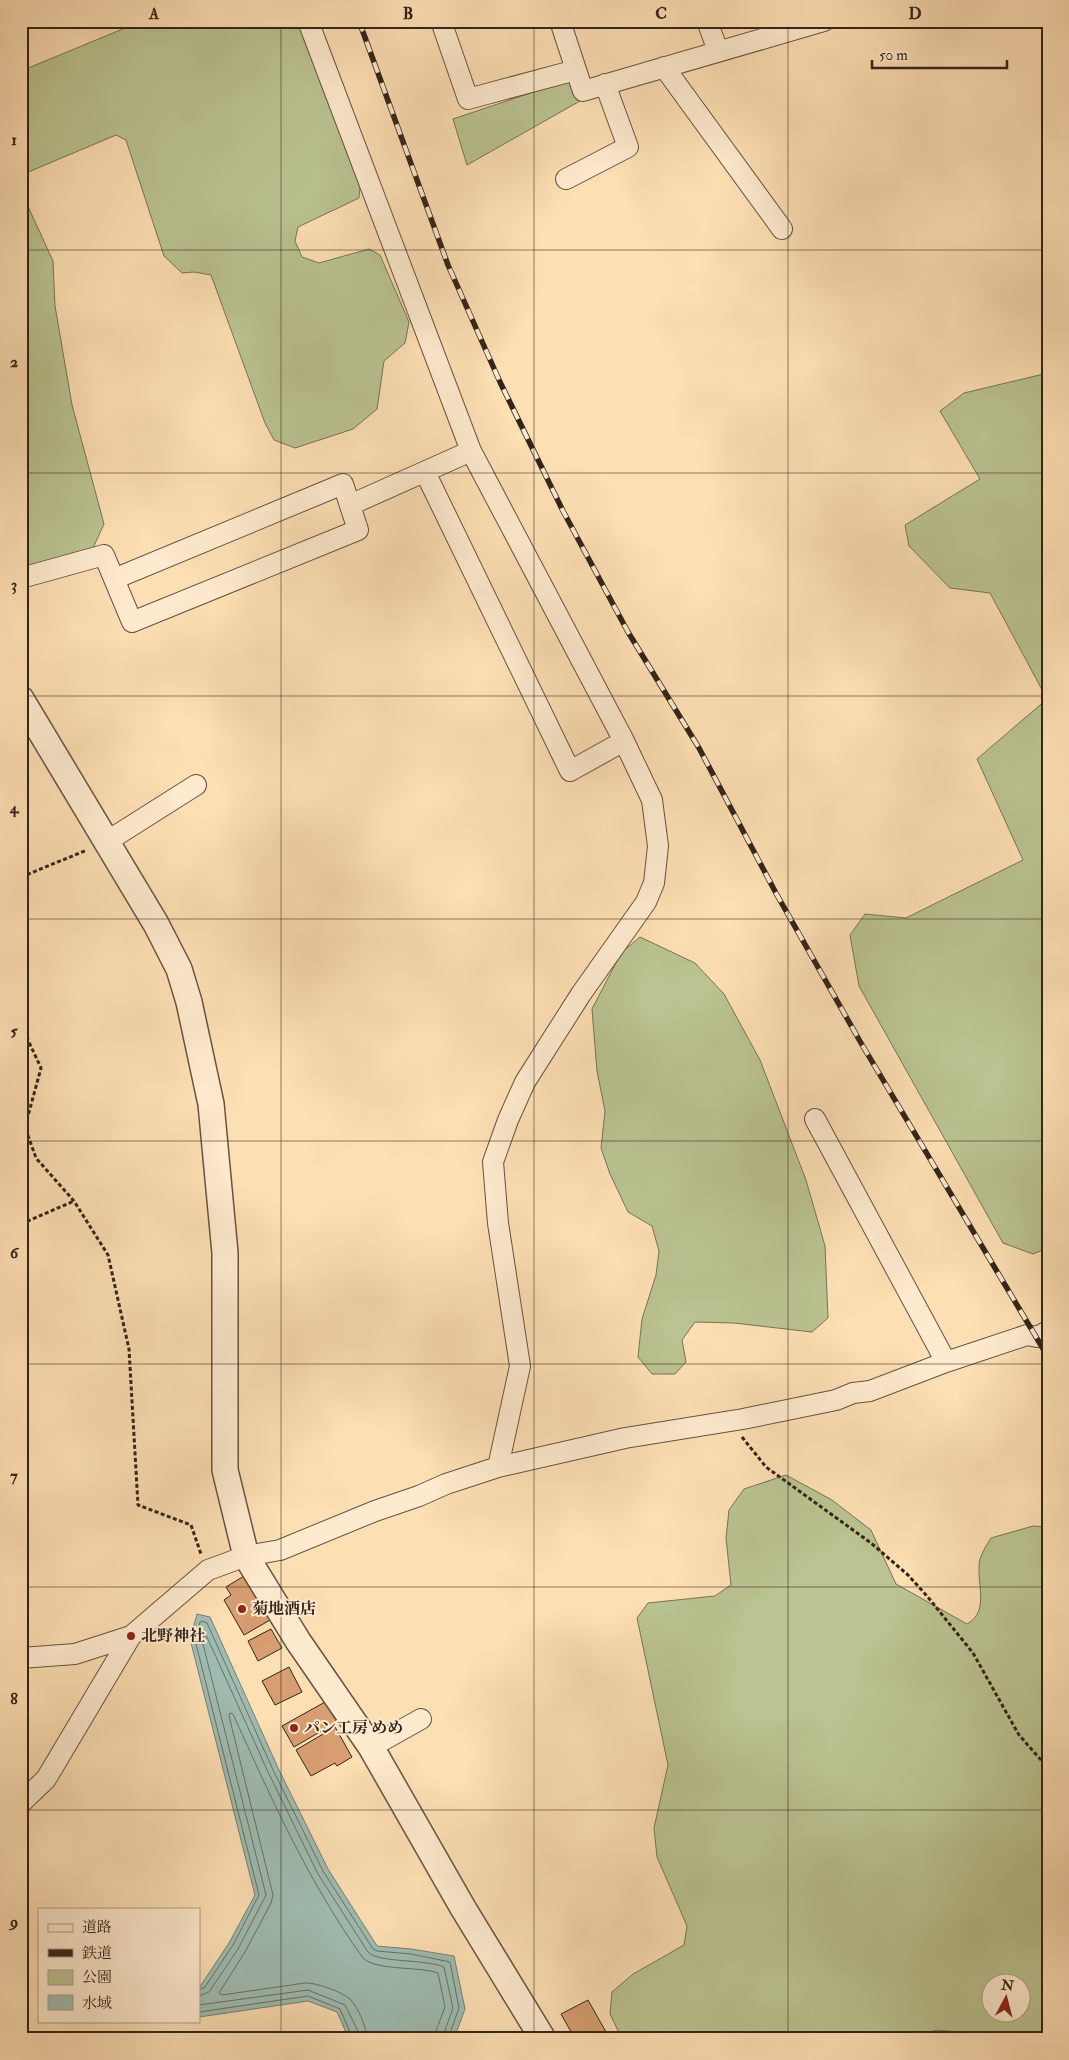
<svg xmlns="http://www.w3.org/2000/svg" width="1069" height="2060" font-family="'IM FELL Double Pica','Noto Serif JP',serif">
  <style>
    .green { fill: #bac391; stroke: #767456; fill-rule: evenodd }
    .water { fill: #9fbcb1; stroke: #747f75 }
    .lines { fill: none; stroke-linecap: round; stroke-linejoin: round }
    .shore { stroke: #697066; stroke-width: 1 }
    .building { fill: #d89e71; stroke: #33241a }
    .minor-casing { stroke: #665340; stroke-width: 22 }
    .tertiary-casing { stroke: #665340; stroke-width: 28 }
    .path { stroke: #33241a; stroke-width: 3; stroke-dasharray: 4 2.5; stroke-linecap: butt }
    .minor { stroke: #feeace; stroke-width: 20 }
    .tertiary { stroke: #feeace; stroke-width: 25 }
    .rail-casing { stroke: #33241a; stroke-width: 5.5 }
    .rail { stroke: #feeace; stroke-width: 4; stroke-dasharray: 11; stroke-linecap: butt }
    .grid { fill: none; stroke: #33241a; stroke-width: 1; stroke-opacity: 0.55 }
    .poi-dot { fill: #8f2418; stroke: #feeace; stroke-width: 2 }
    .labels { text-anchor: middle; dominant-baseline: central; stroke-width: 4; stroke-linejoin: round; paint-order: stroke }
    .poi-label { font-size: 16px; font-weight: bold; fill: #33241a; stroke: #feeace; text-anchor: start }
    .neatline { fill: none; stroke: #33241a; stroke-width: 2 }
    .grid-label { font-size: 16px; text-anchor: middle; font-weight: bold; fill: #33241a }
  </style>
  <rect width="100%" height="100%" fill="#fddfb4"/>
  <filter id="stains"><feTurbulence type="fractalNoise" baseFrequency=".004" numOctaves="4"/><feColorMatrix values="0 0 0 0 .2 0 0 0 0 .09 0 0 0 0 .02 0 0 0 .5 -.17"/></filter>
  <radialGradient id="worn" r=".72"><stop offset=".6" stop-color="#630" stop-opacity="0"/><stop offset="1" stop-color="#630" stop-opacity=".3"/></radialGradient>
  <path class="green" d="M 131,21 L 298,21 L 360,187 L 359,198 L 298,227 L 295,241 L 302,257 L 319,263 L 369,249 L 380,255 L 409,322 L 405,343 L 384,361 L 377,409 L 353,429 L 295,448 L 274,440 L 265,423 L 211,275 L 194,272 L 182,273 L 164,256 L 126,140 L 116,135 L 26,173 L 21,187 L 21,71 L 130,26 Z
    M 575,78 L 580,101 L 467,165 L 453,119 Z
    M 21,191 L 53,261 L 55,306 L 72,405 L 104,524 L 93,548 L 21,568 Z
    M 1048,373 L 1048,1078 L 1046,1079 L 1043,1106 L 1048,1110 L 1048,1248 L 1033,1254 L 1003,1243 L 859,986 L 850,935 L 865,914 L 906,918 L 1023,860 L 977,759 L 1047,699 L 990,593 L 950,588 L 909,546 L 905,525 L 980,479 L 940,411 L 964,393 Z
    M 640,937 L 695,963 L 724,994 L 760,1060 L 806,1180 L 825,1246 L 828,1318 L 812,1332 L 734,1323 L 695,1322 L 682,1340 L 686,1362 L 675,1374 L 652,1374 L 638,1357 L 642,1319 L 656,1275 L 659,1251 L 652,1226 L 628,1212 L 610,1174 L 601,1148 L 605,1111 L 597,1071 L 592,1009 L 621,953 Z
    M 786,1475 L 832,1500 L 871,1530 L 896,1584 L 967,1624 C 991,1611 975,1581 980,1559 C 982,1552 987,1545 991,1538 L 1033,1526 L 1048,1527 L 1048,2039 L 1001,2039 L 990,2035 L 937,2030 L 898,2039 L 622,2039 L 610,2014 L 612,1992 L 633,1974 L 684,1945 L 687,1926 L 657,1857 L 654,1828 L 668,1765 L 637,1618 L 648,1603 L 715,1596 L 731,1585 L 726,1538 L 729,1510 L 744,1489 ZM 1022,1982 L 1022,2012 L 992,2012 L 992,1982 Z"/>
  <path class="water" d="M 197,1614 L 210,1617 L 279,1770 L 328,1869 L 377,1946 L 411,1949 L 454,1956 L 465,2009 L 455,2036 L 447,2039 L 349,2039 L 337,2012 L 308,2001 L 199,2017 L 199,1988 L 229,1943 L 255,1895 L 190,1639 Z"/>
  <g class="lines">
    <path class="shore" d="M 199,1990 L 205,1987 L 233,1945 L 259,1895 L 195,1640 L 200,1622 L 202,1621 L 207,1623 L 274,1772 L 323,1871 L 373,1949 L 377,1951 L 411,1954 L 450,1962 L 459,2008 L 448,2039
      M 199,1996 L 209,1992 L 238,1949 L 266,1895 L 202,1640 L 204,1635 L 207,1637 L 269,1774 L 318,1874 L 368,1952 C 378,1963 426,1959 444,1967 L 453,2008 L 442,2039
      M 199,2005 L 308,1990 L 345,2005 L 359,2033 L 359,2039
      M 199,2012 L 308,1996 L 340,2009 L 353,2039
      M 367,2039 C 367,2028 358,2007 350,1999 C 342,1992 315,1982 305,1983 L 222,1995 L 219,1993 L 245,1952 L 271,1903 L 273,1895 L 229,1716 L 230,1713 L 233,1714 C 271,1798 309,1883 363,1958 C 376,1971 418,1966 438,1973 L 445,2007 L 436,2031 L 435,2039"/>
  </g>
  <path class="building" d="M 244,1576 L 270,1620 L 244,1635 L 224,1600 L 231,1595 L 226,1587 Z
    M 271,1629 L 282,1648 L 258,1661 L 248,1641 Z
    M 289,1667 L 302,1692 L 275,1705 L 262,1681 Z
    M 325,1702 L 337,1722 L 294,1747 L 282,1726 Z
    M 335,1727 L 352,1757 L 337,1766 L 335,1763 L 311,1776 L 296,1750 Z
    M 588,2000 L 610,2039 L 575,2039 L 561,2014 Z"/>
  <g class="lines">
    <g class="minor-casing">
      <path id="minor" d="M 308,21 L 471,451 L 624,741 L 652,800 L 658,846 L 654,883 L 646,902 L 581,994 L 525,1082 L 508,1120 L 493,1162 L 498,1223 L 520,1366 L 498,1467
        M 441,21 L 468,99 L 576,70
        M 560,21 L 583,91 L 824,21
        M 707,21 L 718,51
        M 664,67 L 782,229
        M 566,179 L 628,147 L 605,84
        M 425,472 L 570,771 L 624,741
        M 350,505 L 471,451
        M 21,578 L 104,555 L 132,622 L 358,530 L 343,484 L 114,579
        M 106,842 L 196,785
        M 815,1119 L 946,1362
        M 21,1658 L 75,1654 L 131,1636 L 208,1570 L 246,1556 L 280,1550 L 375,1511 L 419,1496 L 446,1484 L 498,1467 L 625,1438 L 743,1419 L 836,1400 L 853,1393 L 870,1391 L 946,1362 L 1027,1335 L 1037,1337 L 1048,1331
        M 371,1747 L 421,1719
        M 21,1803 L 46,1779 L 131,1636"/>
    </g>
    <g class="tertiary-casing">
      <path id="tertiary" d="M 21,699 L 156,924 L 179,969 L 189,1002 L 211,1104 L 225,1253 L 225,1470 L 246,1556 L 298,1641 L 371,1747 L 463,1908 L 543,2039"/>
    </g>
    <path class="path" d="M 21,877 L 87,850
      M 21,1025 L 41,1068 L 25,1127 L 36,1158 L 74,1201 L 108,1255 L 129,1349 L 138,1505 L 191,1525 L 201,1554
      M 21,1224 L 74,1201
      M 742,1437 L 766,1467 L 871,1543 L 908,1575 L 927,1596 L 973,1653 L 1019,1735 L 1048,1768"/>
    <use href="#minor" class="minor"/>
    <use href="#tertiary" class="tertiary"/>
    <g class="rail-casing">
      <path id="rail" d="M 359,21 L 448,265 L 500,382 L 563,511 L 628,632 L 699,748 L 777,895 L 861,1043 L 1048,1357"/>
    </g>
    <use href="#rail" class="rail"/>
  </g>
  <path class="grid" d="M 281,21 L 281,2039M 534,21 L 534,2039M 788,21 L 788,2039M 21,250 L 1048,250M 21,473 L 1048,473M 21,696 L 1048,696M 21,919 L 1048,919M 21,1141 L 1048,1141M 21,1364 L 1048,1364M 21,1587 L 1048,1587M 21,1810 L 1048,1810"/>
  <g class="poi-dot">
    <circle cx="242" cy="1609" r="5"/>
    <circle cx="131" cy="1636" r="5"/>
    <circle cx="294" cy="1728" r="5"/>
  </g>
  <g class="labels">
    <g class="poi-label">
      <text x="252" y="1609">菊地酒店</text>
      <text x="141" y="1636">北野神社</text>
      <text x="304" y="1728">パン工房 めめ</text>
    </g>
  </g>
  <rect width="1069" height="2060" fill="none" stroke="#fddfb4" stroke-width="55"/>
  <rect x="38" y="1908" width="162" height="115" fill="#feeace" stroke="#ad9b86"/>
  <rect x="48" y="1924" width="25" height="8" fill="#feeace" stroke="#ad9b86"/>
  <text x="82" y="1932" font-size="15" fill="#33241a">道路</text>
  <rect x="48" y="1949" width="25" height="8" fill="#33241a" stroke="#ad9b86"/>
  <text x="82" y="1958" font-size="15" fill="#33241a">鉄道</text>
  <rect x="48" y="1970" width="25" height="15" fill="#bac391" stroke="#ad9b86"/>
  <text x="82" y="1982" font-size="15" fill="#33241a">公園</text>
  <rect x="48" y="1995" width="25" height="15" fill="#9fbcb1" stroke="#ad9b86"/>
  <text x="82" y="2008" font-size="15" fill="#33241a">水域</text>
  <g transform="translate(1006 1998) rotate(7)"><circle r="24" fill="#feeace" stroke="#ad9b86"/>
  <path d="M0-4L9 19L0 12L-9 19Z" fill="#8f2418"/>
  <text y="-8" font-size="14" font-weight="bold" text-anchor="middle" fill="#33241a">N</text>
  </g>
  <path d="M872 60v8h135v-8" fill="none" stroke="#33241a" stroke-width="2.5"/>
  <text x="879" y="60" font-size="15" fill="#33241a" stroke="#feeace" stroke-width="4" paint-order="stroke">50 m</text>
  <rect x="28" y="28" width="1014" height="2004" class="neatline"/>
  <g class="grid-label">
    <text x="154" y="19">A</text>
    <text x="408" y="19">B</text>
    <text x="661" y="19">C</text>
    <text x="915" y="19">D</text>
    <text x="14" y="145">1</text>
    <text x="14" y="367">2</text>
    <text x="14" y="590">3</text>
    <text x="14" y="813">4</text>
    <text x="14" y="1036">5</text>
    <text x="14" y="1258">6</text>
    <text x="14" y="1481">7</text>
    <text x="14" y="1704">8</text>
    <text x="14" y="1927">9</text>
  </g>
  <rect width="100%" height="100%" filter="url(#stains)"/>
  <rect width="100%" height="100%" fill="url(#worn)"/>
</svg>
